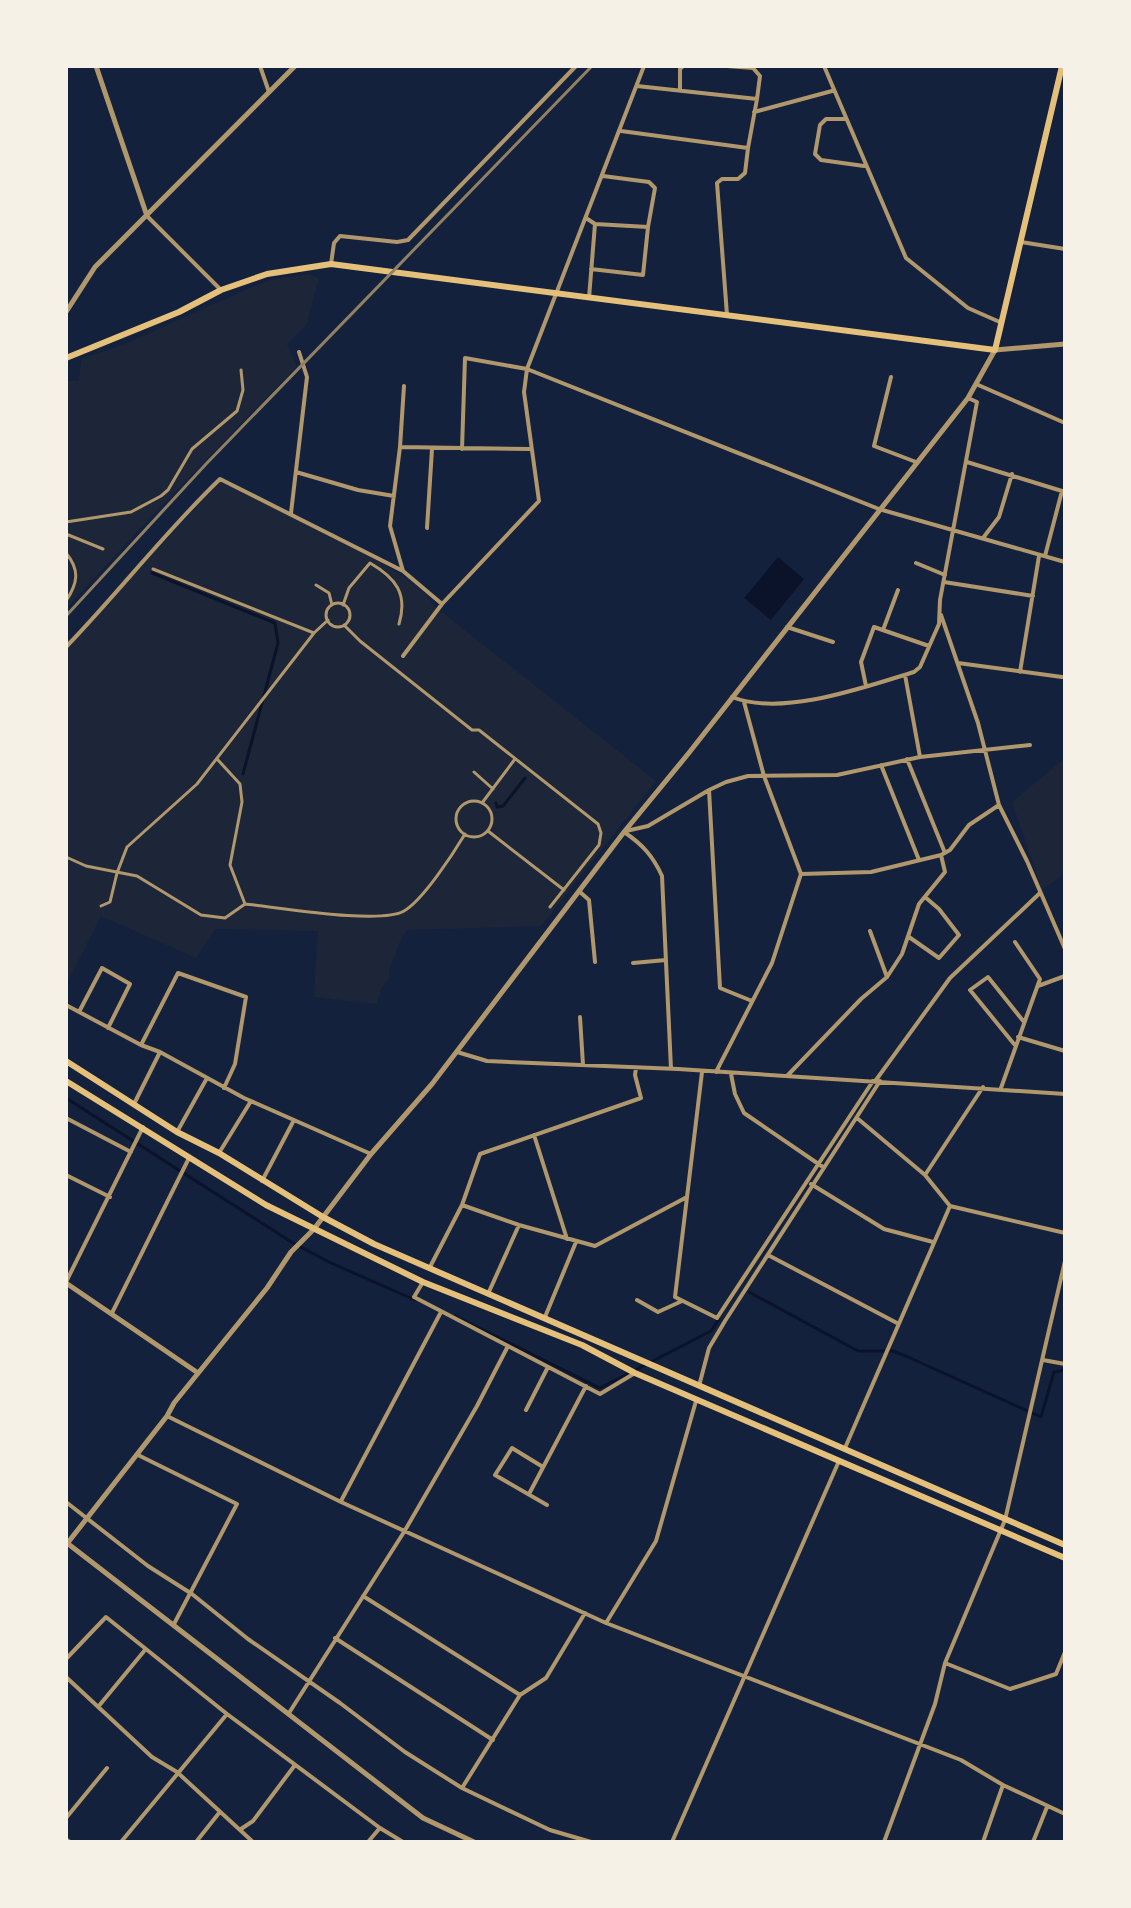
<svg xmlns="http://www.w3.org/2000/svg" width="1131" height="1908" font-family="'Nunito Sans',sans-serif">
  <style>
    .green { fill: #1d2539 }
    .water { fill: #0b132b }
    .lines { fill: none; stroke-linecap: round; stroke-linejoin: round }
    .stream { stroke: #0b132b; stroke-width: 3 }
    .pedestrian { stroke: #b1986c; stroke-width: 3 }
    .minor { stroke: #b1986c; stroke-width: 4 }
    .tertiary { stroke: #b1986c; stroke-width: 5 }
    .primary { stroke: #e5c07b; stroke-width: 6 }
    .rail { stroke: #918062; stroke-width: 3 }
  </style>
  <rect width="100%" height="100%" fill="#14213d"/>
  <path class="green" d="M 308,274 L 319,278 L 306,326 L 287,344 L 297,366 L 145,523 L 66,609 L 66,381 L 79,381 L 81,359 L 122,345 L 250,288 L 271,280 Z
    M 220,481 C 259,501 422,572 434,606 L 656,781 L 541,926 L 407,930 L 401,939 L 389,971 L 390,977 L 381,989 L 377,1004 L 314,997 L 318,931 L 215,929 L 196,958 L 101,916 L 66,985 L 66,649 Z
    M 1065,758 L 1065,873 L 1042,890 L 1012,802 Z"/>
  <path class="water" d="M 778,557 L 804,579 L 771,620 L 744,598 Z"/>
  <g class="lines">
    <path class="stream" d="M 152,573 L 275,623 L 278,643 L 243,774
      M 496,803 L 497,807 L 503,806 L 525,778
      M 66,1098 L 293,1243 L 329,1262 L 415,1300
      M 749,1292 L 858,1351 L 893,1351 L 908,1357 L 1041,1417 L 1054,1372 L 1065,1370
      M 455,1316 L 600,1388 L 711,1331 L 719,1319"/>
    <path class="pedestrian" d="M 66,522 L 131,512 L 161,496 L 168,490 L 192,449 L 237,411 L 243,390 L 241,370
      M 66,534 L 103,549
      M 66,553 C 80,570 78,583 66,601
      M 153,569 L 314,633
      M 316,585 L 329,593 L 332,605
      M326 615a12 12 0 1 1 24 0a12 12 0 1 1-24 0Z
      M 343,605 L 349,588 L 370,563 C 396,578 408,594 399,624
      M 344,625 L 360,641 L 472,730 L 479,730 L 598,824 L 601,833 L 599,845 L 550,907
      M 218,760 L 240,784 L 242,802 L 230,865 L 245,904
      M 474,772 L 493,789
      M456 819a18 18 0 1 1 36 0a18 18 0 1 1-36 0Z
      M 482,803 L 515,759
      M 488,831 L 564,890
      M 66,857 L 86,866 L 137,876 L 201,915 L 225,918 L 245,904 C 277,907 380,925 404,911 C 423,900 453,854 465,834
      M 101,906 L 110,902 L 117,873 L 127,847 L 197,784 L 314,633 L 328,620"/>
    <path class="minor" d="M 260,66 L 269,92
      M 727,66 L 753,68 L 760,76 L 757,99
      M 824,66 L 906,258 L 968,308 L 1002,323
      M 680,90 L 680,69 L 683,66
      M 754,112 L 832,91
      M 844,119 L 826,119 L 820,125 L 815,154 L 821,160 L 864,166
      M 621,131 L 748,148 L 757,99 L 637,86
      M 603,176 L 649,182 L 655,188 L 648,227
      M 147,216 L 221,290
      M 586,218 L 595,224 L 589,298
      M 1021,242 L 1065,249
      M 331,264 L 334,243 L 340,236 L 397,242 L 408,240 L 576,66
      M 591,269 L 643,275 L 648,227 L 595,224
      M 727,315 L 717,183 L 722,179 L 738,179 L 745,173 L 748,148
      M 891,377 L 874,446 L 916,462
      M 976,384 L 1065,423
      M 400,447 L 404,386
      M 462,449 L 465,358 L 527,369 L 879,509 L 1065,562
      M 967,462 L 1062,491 L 1045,556
      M 296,472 L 358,490 L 394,496
      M 291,513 L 307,377 L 299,352
      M 427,528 L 432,449
      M 983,538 L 999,517 L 1012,474
      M 916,563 L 945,575
      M 403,571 L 390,526 L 400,447 L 531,449
      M 944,582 L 1033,596
      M 941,615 L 978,723 L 999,805 L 1027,861 L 1065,949
      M 787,627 L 833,642
      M 883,630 L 898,590
      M 66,647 C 119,592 165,532 220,479 L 403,571 L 442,604
      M 403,656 L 442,604 L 539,501 L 524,392 L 527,369 L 644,66
      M 958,663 L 1062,677
      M 1020,672 L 1039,556
      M 905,675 L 920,757
      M 866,686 L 861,662 L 874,627 L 929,646
      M 732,697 C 782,717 865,687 914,672 L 920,667 L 939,624 L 940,600 L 977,402 L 968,398
      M 907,759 L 945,853
      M 881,765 L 919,860
      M 709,790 L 720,988 L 752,1001
      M 626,831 L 648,826 L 709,790 L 726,782 L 748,776 L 837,775 L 920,757 L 1030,745
      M 624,832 C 642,844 653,856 662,876 L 671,1069
      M 801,874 L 871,872 L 941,855 L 950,850 L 969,825 L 999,805
      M 580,892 L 589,900 L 595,962
      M 870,931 L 887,977
      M 909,937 L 939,958 L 959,935 L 939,909 L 925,897
      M 633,963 L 666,960
      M 1038,986 L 1065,976
      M 66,1005 L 141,1045 L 160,1052 L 244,1098 L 371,1154
      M 79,1012 L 102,968 L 130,984 L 108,1028
      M 580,1017 L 583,1065
      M 1018,1037 L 1065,1051
      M 1014,1044 L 970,990 L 988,977 L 1024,1022
      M 141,1045 L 178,973 L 246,997 L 235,1064 L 224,1088
      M 457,1052 L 487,1061 L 678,1069 L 1065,1094
      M 702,1072 L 675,1297 L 717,1318
      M 716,1072 L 772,963 L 801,874 L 764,776 L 744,702
      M 731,1074 L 735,1094 L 744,1113 L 823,1167
      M 787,1076 L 861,999 L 887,977 L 902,954 L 919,904 L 945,872 L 941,855
      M 876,1080 L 950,978 L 1040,893
      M 1001,1088 L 1040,979 L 1015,942
      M 134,1104 L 160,1052
      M 66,1118 L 131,1152
      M 857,1118 L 925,1175
      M 177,1132 L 207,1078
      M 534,1135 L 567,1239
      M 219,1153 L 251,1101
      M 66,1175 L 110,1197
      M 262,1181 L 294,1120
      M 811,1184 L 884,1229 L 933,1242
      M 462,1205 L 480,1154 L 641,1098 L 635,1075 L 636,1068
      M 950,1206 L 1065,1233
      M 768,1255 L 897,1323
      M 430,1267 L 462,1205 L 519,1225 L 595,1246 L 687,1197
      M 66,1282 L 143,1127
      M 423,1282 L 414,1297 L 600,1394 L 635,1373
      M 488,1294 L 519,1225
      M 637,1300 L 658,1312 L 682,1301
      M 112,1313 L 189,1158
      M 545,1317 L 576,1242
      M 717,1318 L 873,1081
      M 1043,1360 L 1065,1364
      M 699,1386 L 709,1348 L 725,1321 L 880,1081
      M 526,1410 L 548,1367
      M 167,1416 L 341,1502 L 606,1623 L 961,1760 L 1003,1785 L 1065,1814
      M 845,1448 L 950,1206 L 925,1175 L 983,1087
      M 138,1455 L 237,1504 L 174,1624
      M 543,1467 L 512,1448 L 495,1475 L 547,1505
      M 529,1494 L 586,1386
      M 341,1501 L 441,1312
      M 66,1502 L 148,1566 L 192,1594 L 248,1639 L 340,1703 L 405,1752 L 462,1788 L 550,1830 L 591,1842
      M 363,1596 L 520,1695
      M 606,1623 L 656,1541 L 696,1401
      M 335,1638 L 493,1740
      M 66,1659 L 106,1617 L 227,1714 L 380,1828 L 403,1842
      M 945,1663 L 1010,1689 L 1056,1674 L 1065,1652
      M 66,1677 L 152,1757 L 177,1772 L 253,1842
      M 98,1707 L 145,1650
      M 289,1713 L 404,1532 L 477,1406 L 508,1346
      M 462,1788 L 520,1695 L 546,1678 L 585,1613
      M 66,1818 L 107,1768
      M 241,1829 L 253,1821 L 295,1765
      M 66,1839 L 70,1842
      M 121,1842 L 227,1714
      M 196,1842 L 219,1813
      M 368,1842 L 379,1829
      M 672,1842 L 839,1461
      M 884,1842 L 935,1704 L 945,1663 L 1005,1520 L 1065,1261
      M 983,1842 L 1003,1785
      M 1033,1842 L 1047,1807"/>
    <path class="tertiary" d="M 96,66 L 147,216
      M 66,312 L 95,267 L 295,66
      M 66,1283 L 198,1373
      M 67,1543 L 423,1818 L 474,1842
      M 66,1545 L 167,1416 L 174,1403 L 267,1288 L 291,1252 L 314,1229 L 371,1154 L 432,1084 L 624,832 L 688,754 L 968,398 L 995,350 L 1065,344"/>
    <path class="primary" d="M 66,358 L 179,312 L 221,290 L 267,274 L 331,264 L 995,350 L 1062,66
      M 66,1061 L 177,1132 L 219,1153 L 323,1217 L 374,1244 L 1065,1545
      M 66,1081 L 266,1205 L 423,1282 L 582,1345 L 635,1373 L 1065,1558"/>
    <path class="rail" d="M 66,616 L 206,464 L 592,66"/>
  </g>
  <rect width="1131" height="1908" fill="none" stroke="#f6f1e7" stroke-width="136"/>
</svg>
